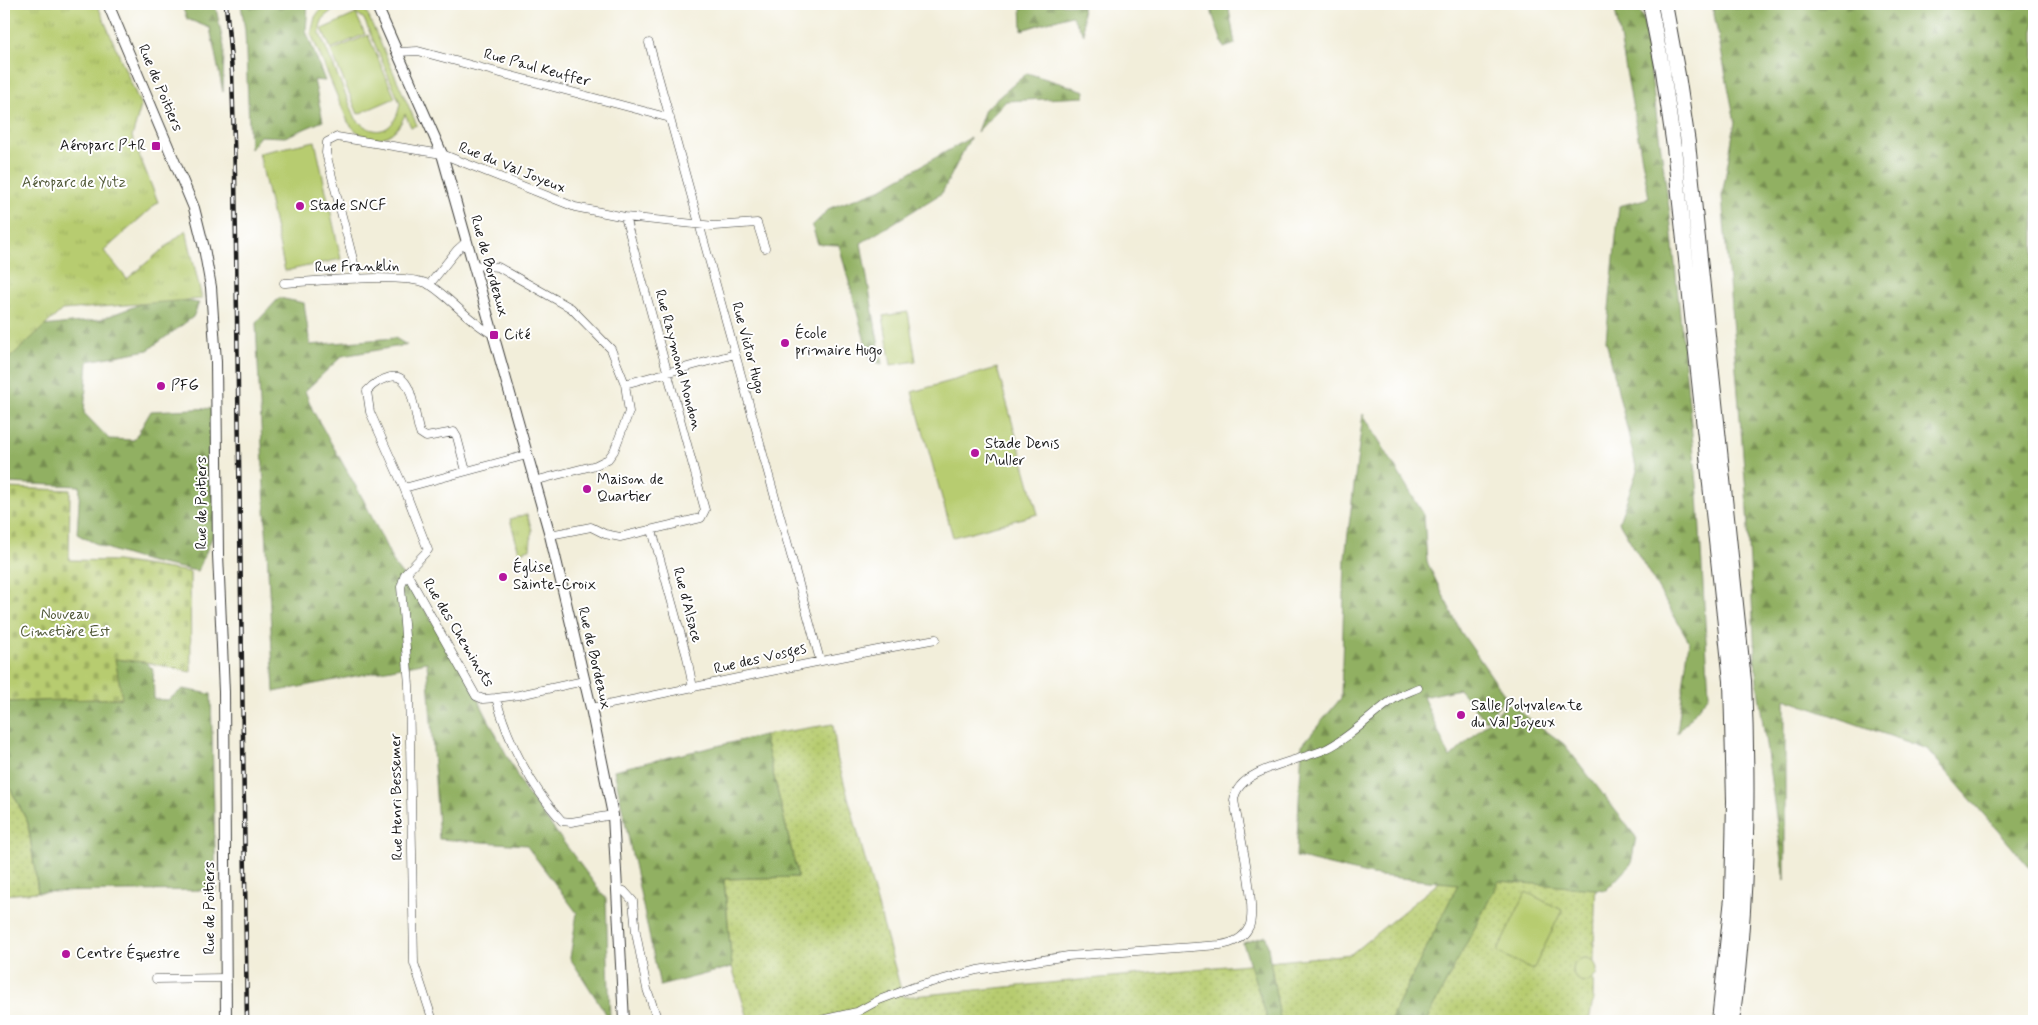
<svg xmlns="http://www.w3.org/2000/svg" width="2038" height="1025" font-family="Mynerve,sans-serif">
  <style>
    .grass { fill: url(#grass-dots); stroke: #6a7446 }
    .forest { fill: url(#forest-firs); stroke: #56663f }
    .cemetery { fill: url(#cemetery-stones); stroke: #6a7446 }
    .park { fill: url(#park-tufts); stroke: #6a7446 }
    .pitch { fill: #b7cc70; stroke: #6a7446; fill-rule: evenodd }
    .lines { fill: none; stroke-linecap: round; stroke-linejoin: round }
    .street-casing { stroke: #3c3c38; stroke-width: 9 }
    .secondary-casing { stroke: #3c3c38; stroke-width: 12 }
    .highway-casing { stroke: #3c3c38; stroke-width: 16 }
    .street { stroke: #fff; stroke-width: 8 }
    .secondary { stroke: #fff; stroke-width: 10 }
    .highway { stroke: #fff; stroke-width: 14 }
    .rail-casing { stroke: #1c1c1c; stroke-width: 4.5 }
    .rail { stroke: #fff; stroke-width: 2.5; stroke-dasharray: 8; stroke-linecap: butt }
    .poi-dot { fill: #b5179e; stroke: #fff; stroke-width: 2 }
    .labels { text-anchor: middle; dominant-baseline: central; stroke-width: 4; stroke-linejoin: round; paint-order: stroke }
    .street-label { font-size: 15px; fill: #1c1c1c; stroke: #fff }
    .poi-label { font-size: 15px; fill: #1c1c1c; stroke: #fff; text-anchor: start }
    .park-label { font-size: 15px; fill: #525a39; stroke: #fff }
  </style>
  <defs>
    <pattern id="grass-dots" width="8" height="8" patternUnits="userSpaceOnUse" patternTransform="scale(1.25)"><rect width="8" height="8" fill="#b7cc70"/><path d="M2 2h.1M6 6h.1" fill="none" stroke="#9daf60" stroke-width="1.8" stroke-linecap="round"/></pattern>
    <pattern id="forest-firs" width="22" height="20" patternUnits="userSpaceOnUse" patternTransform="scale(1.25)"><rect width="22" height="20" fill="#91b062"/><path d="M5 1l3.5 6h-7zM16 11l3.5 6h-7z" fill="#768e50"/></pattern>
    <pattern id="cemetery-stones" width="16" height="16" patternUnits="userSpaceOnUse" patternTransform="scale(1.25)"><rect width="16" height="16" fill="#b7cc70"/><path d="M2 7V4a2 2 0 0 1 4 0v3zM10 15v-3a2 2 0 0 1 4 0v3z" fill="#9daf60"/></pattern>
    <pattern id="park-tufts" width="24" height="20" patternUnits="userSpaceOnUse" patternTransform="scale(1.25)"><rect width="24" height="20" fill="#b7cc70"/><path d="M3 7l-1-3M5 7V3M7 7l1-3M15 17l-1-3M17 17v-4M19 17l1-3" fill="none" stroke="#9daf60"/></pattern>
  </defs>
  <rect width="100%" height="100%" fill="#fff"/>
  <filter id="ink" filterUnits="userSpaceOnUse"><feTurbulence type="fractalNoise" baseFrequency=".02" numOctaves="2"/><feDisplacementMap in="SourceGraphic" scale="10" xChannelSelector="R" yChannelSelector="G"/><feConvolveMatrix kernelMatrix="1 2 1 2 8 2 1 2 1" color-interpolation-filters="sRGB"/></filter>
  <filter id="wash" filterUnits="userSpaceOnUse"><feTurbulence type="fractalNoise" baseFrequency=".0096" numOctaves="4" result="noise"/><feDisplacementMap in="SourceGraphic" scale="20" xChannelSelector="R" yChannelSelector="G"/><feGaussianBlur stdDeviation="1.12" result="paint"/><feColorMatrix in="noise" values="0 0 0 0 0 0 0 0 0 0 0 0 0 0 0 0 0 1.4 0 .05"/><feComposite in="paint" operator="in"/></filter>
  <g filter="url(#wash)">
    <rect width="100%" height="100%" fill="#f2eeda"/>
    <path class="grass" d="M 833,724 L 837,757 L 903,997 L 1351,954 L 1448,875 L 1596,868 L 1593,1000 L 1589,1021 L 749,1021 L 732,967 L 724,879 L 798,877 L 764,735 Z
      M 4,776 L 28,823 L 38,892 L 4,895 Z"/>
    <path class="forest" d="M 181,4 L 215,4 L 224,47 L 223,92 L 210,28 L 187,19 Z
      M 241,4 L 308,4 L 306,31 L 325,81 L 314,80 L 323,121 L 285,137 L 260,136 L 250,149 L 245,30 Z
      M 1021,4 L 1082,5 L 1084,35 L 1071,15 L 1022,30 Z
      M 1213,4 L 1228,4 L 1235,44 L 1224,48 L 1212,13 Z
      M 1614,4 L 1635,4 L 1643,17 L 1670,215 L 1698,494 L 1709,695 L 1677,734 L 1689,641 L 1619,522 L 1637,471 L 1606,340 L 1619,206 L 1649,198 Z
      M 1712,4 L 2034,4 L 2034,877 L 2030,868 L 1927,749 L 1785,699 L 1785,881 L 1756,674 L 1746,492 L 1722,196 L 1735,122 Z
      M 1027,73 L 1085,91 L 1084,97 L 1006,101 L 977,132 L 985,109 Z
      M 970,138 L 942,193 L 861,243 L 882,364 L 870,360 L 839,245 L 818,244 L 812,226 L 830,208 L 877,191 Z
      M 159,297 L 199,303 L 193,317 L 148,350 L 88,361 L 84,413 L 109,439 L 134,440 L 151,411 L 215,408 L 217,526 L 198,571 C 156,564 114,555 77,534 L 80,486 L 4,483 L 4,363 L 43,326 L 99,320 Z
      M 279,298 L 304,303 L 310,345 L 395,338 L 407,345 L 342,356 L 305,391 L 313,411 L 363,499 L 396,567 L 407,581 L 462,668 L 524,789 L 606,899 L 610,1020 L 570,958 L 577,913 L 526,845 L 439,839 L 427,662 L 274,692 L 256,323 Z
      M 1363,414 L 1424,515 L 1427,562 L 1461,632 L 1506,697 L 1486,721 L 1459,689 L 1423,697 L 1450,758 L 1508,703 L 1564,744 L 1636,837 L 1631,864 L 1606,890 L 1499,881 L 1426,1021 L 1390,1021 L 1458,884 L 1371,875 L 1296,857 L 1302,745 L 1341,698 L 1345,557 Z
      M 115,659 L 145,662 L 153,669 L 154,699 L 168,700 L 183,689 L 211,694 L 216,890 L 38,892 L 28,823 L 4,776 L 4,702 L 121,698 Z
      M 764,735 L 798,877 L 724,879 L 732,967 L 660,986 L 614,770 Z
      M 1266,936 L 1280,1018 L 1327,1016 L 1328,1021 L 1266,1021 L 1267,1018 L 1243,943 Z"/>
    <path class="cemetery" d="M 4,488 L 70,490 L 69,560 L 117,561 L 190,572 L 191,672 L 145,662 L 115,659 L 122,698 L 4,702 Z"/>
    <path class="park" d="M 4,4 L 97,4 L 141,106 L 132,137 L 158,202 L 104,251 L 127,279 L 186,230 L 202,299 L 62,310 L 4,363 Z
      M 527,514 L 532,530 L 530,549 L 519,552 L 510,519 Z"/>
    <path class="pitch" d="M 331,4 L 363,4 L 417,125 L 411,127 L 405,114 C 395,143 366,147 348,122 L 311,34 L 315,17 L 320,10 ZM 350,8 L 364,19 L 400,103 C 396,131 376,140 356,119 L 320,34 C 319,14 333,8 350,8 Z
      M 356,14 L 365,34 L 331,49 L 322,29 Z
      M 368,35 L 395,98 L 358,114 L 331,51 Z
      M 315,141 L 341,259 L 285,271 L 259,153 Z
      M 908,312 L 916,361 L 891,365 L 883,316 Z
      M 997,368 L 1038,514 L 953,537 L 912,392 Z
      M 1526,892 L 1562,910 L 1533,970 L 1497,952 Z
      M1573 970a12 12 0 1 1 24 0a12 12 0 1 1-24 0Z"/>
  </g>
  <g filter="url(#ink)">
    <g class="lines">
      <g class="street-casing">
        <path id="street" d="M 649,43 L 820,660
          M 398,52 L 418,51 L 670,118
          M 473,265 L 498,267 L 571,308 L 611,349 L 625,384 L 629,412 L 614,451 L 608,459 L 596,465 L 534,481
          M 358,279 L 326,153 L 327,142 L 337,137 L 442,154 L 575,207 L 625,217 L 714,226 L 757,223 L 765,248
          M 284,283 C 313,281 408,272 430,285 C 453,300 469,322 494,335
          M 429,285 L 457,250 L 467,241
          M 625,384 L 735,354
          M 404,488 L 527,455
          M 652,530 L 687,657 L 693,688
          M 550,535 L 591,527 L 605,534 L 620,537 L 701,518 L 705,510 L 625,217
          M 408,571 L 408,575 L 476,696 L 483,699 L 496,698 C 508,742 531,787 562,821 L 571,822 L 613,815
          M 496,698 L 519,695 L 584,681
          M 591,708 C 706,685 820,660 936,639
          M 616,888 L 624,891 L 633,901 L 636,933 L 647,989 L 658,1021
          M 156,979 L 225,978
          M 433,1021 L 414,963 L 409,685 L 401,587 L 405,574 L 428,550 L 404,488 L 370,412 L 367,391 C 374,383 380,380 390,377 C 414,371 414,417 420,433 L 426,437 L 454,432 L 457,437 L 466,471
          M 816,1021 L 857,1012 L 879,1000 L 914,987 L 977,970 L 1068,956 L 1220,945 C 1233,943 1243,939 1249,927 C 1258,909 1238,825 1234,800 C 1237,768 1301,761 1326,749 C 1348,739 1371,715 1391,701 C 1399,695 1409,692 1418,688"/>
      </g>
      <g class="secondary-casing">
        <path id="secondary" d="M 108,4 L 194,208 L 204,248 L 211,287 L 216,362 L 218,554 L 224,692 L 226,1021
          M 376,4 L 442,154 L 550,535 L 591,708 L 613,815 L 624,1021"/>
      </g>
      <g class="highway-casing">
        <path id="highway" d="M 1650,4 L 1663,71 L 1674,147 L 1731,681 L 1734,801 L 1732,898 L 1719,1021
          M 1665,4 L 1678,75 L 1688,143 L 1744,681 C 1749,795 1748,908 1732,1021"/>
      </g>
      <use href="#street" class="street"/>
      <use href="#secondary" class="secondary"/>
      <use href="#highway" class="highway"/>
      <g class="rail-casing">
        <path id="rail" d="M 226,4 L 232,72 L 235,175 L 247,1021"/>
      </g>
      <use href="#rail" class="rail"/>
    </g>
  </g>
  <g class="poi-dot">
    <rect x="151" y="141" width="10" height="10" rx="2.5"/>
    <circle cx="300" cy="206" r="5"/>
    <rect x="489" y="330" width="10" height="10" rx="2.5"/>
    <circle cx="785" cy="343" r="5"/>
    <circle cx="161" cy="386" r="5"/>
    <circle cx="975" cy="453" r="5"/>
    <circle cx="587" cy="489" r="5"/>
    <circle cx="503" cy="577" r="5"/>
    <circle cx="1461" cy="715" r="5"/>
    <circle cx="66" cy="954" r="5"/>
  </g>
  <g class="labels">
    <g class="street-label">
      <text transform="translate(537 68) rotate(15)">Rue Paul Keuffer</text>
      <text transform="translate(160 88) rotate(67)">Rue de Poitiers</text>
      <text transform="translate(512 168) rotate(22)">Rue du Val Joyeux</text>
      <text transform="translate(489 266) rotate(74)">Rue de Bordeaux</text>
      <text transform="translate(357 267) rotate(-1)">Rue Franklin</text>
      <text transform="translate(748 348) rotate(75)">Rue Victor Hugo</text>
      <text transform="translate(678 360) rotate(75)">Rue Raymond Mondon</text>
      <text transform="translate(202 503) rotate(-90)">Rue de Poitiers</text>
      <text transform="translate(687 605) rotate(75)">Rue d'Alsace</text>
      <text transform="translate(458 633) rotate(59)">Rue des Cheminots</text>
      <text transform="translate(594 658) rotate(77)">Rue de Bordeaux</text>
      <text transform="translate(760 659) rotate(-13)">Rue des Vosges</text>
      <text transform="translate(397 797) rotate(-91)">Rue Henri Bessemer</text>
      <text transform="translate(210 908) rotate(-90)">Rue de Poitiers</text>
    </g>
    <g class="poi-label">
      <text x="146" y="146" text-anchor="end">Aéroparc P+R</text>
      <text x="310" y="206">Stade SNCF</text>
      <text x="795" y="334">École<tspan x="795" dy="17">primaire Hugo</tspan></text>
      <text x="504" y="335">Cité</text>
      <text x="171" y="386">PFG</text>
      <text x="985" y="444">Stade Denis<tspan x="985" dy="17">Muller</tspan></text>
      <text x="597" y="480">Maison de<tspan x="597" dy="17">Quartier</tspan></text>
      <text x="513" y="568">Église<tspan x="513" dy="17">Sainte-Croix</tspan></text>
      <text x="1471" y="706">Salle Polyvalente<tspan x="1471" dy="17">du Val Joyeux</tspan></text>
      <text x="76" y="954">Centre Équestre</text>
    </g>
    <g class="park-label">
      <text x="74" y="183">Aéroparc de Yutz</text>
      <text x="65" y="615">Nouveau<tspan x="65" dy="17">Cimetière Est</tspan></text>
    </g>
  </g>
  <rect width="2038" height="1025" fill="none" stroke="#fff" stroke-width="20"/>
</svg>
